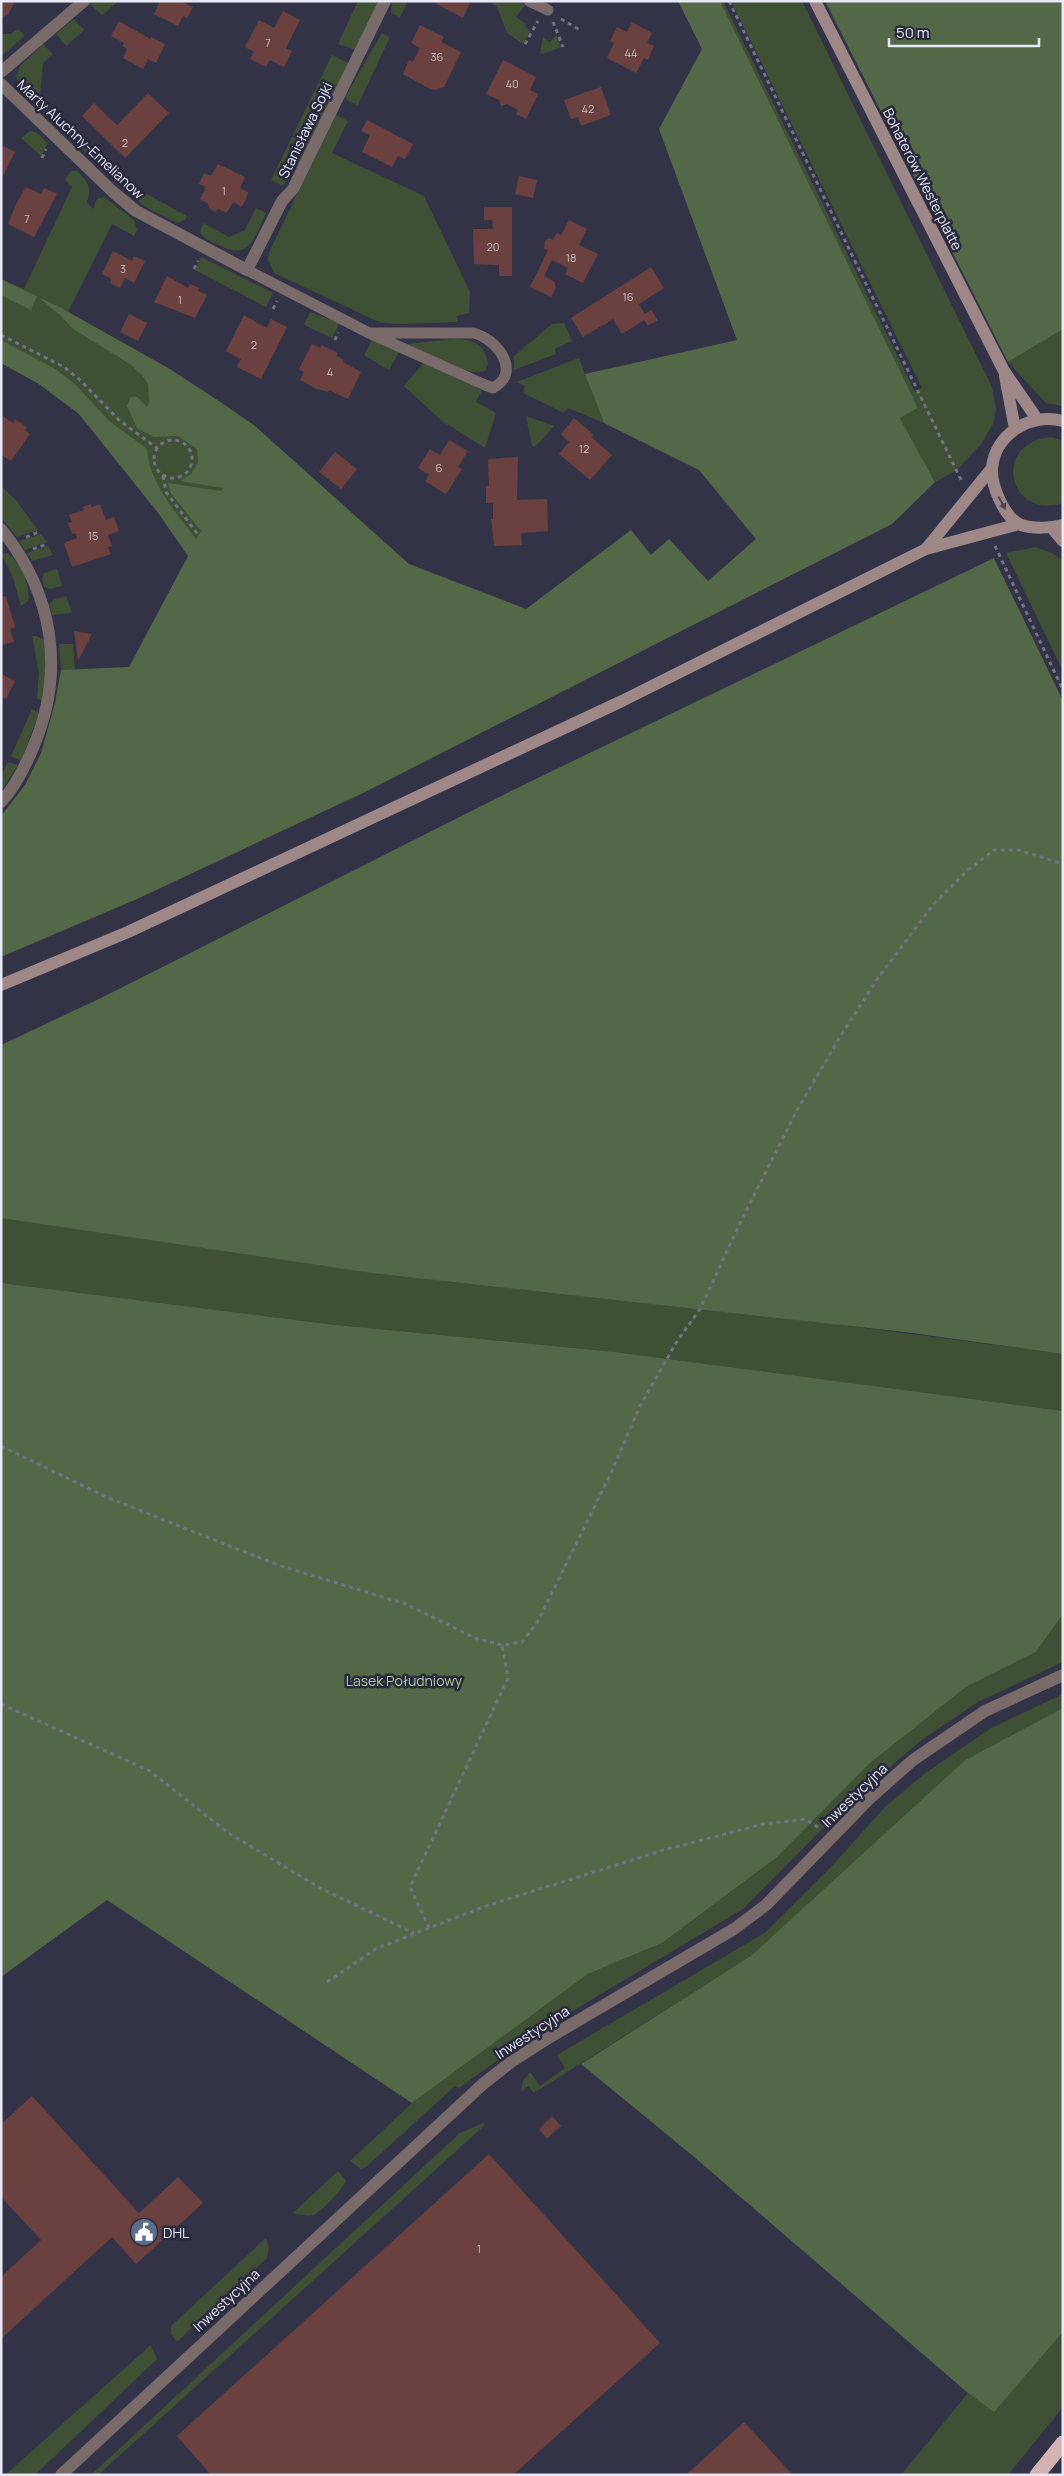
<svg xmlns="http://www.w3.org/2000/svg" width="1064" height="2476" font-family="Manrope,sans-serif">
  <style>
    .green { fill: #3f5035 }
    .forest { fill: #536846 }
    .building { fill: #6a413e }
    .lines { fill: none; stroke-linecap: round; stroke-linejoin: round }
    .path { stroke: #737386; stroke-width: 3; stroke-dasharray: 4 4; stroke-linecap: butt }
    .lane { stroke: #786b6a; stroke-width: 11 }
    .street { stroke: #786b6a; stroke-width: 12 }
    .secondary { stroke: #9d8887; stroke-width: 12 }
    .highway { stroke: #d3b3b1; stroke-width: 15 }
    .oneway { fill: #4c4654 }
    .labels { text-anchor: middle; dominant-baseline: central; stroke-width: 5; stroke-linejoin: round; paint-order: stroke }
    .number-label { font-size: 11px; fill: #c8bfc9 }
    .street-label { font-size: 14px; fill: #e8e9f7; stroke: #29293e }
    .park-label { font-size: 14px; fill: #a8cc92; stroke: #29293e }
    .poi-label { font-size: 14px; fill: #e8e9f7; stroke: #29293e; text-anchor: start }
  </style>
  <rect width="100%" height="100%" fill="#333348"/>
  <path class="green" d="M 93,1 L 119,1 L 102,15 L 90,4 Z
    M 358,1 L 379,1 L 356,50 L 338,44 Z
    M 392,1 L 408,1 L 400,17 L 391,13 Z
    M 488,1 L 521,1 L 525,5 L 516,17 L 526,24 L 525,26 L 530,31 L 523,44 L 507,33 L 497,7 Z
    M 720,1 L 723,1 L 915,392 L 922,388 L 731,1 L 802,1 L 992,387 L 996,410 L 993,424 L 981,444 L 957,470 L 935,482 L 900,418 L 918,408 Z
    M 74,19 L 84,30 L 66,46 L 56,34 Z
    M 18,29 L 25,36 L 1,56 L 1,34 L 10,34 Z
    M 382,33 L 390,37 L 358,105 L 348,101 L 345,97 Z
    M 556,35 L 561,47 L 543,54 L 540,53 L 543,37 L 550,42 Z
    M 43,44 L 53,54 L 43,63 L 40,96 L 132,186 L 187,216 L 185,220 L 177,223 L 146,207 L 127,192 L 22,90 L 16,76 L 20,66 Z
    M 332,55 L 348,63 L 300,162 L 283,186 L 271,180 Z
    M 336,115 L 348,121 L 332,153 L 424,196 L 470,292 L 469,313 L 457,316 L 458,322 L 397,324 L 379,322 L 274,273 L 268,260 L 270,250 Z
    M 30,131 L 36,132 L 48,143 L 41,156 L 21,138 Z
    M 71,171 L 77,171 C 88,182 92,187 87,202 L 93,209 L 97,199 L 104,197 L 134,220 L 137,230 L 134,236 L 112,224 L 68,312 L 168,368 L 255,426 L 188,556 L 159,514 L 79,414 L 39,384 L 1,363 L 1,279 L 24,289 L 72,187 L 65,180 Z
    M 256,208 L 266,213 C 255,236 250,262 219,245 C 212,242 204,239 200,232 L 203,223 L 229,237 L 245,230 Z
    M 201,257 L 273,293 L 266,307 L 195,270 Z
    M 310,312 L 339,323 L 332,338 L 304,325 Z
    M 564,323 L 572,341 L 555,349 L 556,354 L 514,370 L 514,356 L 552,324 Z
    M 1063,329 L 1063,406 L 1046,403 L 1008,362 Z
    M 453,339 C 472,339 485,343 488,364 L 485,371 C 464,377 427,353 407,344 Z
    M 372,340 L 399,352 L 389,370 L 364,355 Z
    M 579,358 L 604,423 L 568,408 L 564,413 L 523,393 L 525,386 L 517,382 Z
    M 423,363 L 482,390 L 476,402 L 496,413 L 485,448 L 443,422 L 404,386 Z
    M 526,416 L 554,426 L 538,444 L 532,447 Z
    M 1051,437 L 1063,441 L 1063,503 C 1008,521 991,442 1051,437 Z
    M 1,486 L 16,500 L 38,530 L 17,537 L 1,518 Z
    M 41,534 L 47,542 L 25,550 L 19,541 Z
    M 48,546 L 53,555 L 32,561 L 27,553 Z
    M 1035,547 L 1052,553 L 1063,561 L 1063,671 L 1006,553 Z
    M 7,553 C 20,560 31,586 28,601 L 21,606 L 12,575 L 1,554 Z
    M 57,569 L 62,586 L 50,589 L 44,587 L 42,579 L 44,573 Z
    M 66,596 L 72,613 L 52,615 L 49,605 L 53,600 Z
    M 32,636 L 37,636 L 44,640 L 46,678 L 42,701 L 37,698 L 39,672 Z
    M 59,644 L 73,644 L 75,670 L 61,670 Z
    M 32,709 L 39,713 L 21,761 L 11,756 Z
    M 8,762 L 18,765 L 1,791 L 1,776 Z
    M 1,1215 L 1063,1354 L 1063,1411 L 615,1352 L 327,1324 L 1,1283 Z
    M 1063,1614 L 1063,1662 L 978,1702 L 924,1738 L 851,1800 L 743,1909 L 536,2033 L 459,2088 L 455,2086 L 366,2167 L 361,2169 L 350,2161 L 412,2103 L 588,1974 L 662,1943 L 777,1857 L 869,1764 L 966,1687 L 1036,1652 Z
    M 1063,1694 L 1063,1708 L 965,1760 L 752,1955 L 534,2093 L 528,2086 L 521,2092 L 523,2081 L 530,2072 L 540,2086 L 565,2068 L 557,2055 L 766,1932 L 830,1868 L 885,1807 L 923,1775 L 991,1728 Z
    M 483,2123 L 485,2125 L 98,2475 L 91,2475 L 460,2133 Z
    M 338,2171 L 346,2180 C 344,2188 322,2212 313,2215 C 307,2217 300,2214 293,2213 Z
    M 266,2238 L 269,2247 L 267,2258 L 177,2342 L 171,2334 L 171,2326 Z
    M 1063,2332 L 1063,2407 L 1008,2475 L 901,2475 L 968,2393 L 994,2411 Z
    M 151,2345 L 157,2359 L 35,2475 L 5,2475 Z"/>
  <path class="forest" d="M 678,1 L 720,1 L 918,408 L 900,418 L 935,482 L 892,524 L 363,793 L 137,899 L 1,957 L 1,816 L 25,785 L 41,753 L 55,703 L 61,670 L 129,667 L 188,556 L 159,514 L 79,414 L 39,384 L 1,363 L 1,340 L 57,370 L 76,385 L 108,420 L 147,449 C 148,481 177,514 196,539 L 201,531 L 170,492 L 168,483 L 221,491 L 223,488 L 180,481 L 191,474 L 198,463 L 197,449 L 178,436 L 154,437 L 137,428 L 127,406 L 131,397 L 137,397 L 147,407 L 149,402 L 148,384 L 142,375 L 131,365 L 72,328 L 61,316 L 37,296 L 31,310 L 1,295 L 1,279 L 63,309 L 168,368 L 219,401 L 255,426 L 409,564 L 526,609 L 631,530 L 651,555 L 669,539 L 708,581 L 756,539 L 699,470 L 604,423 L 585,374 L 737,340 L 659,129 L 702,49 Z
    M 825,1 L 1063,1 L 1063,329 L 1008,362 Z
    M 994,558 L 1063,701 L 1063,1354 L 905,1332 L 372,1273 L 1,1218 L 1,1045 L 101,998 L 515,789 Z
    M 1,1283 L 327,1324 L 615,1352 L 1063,1411 L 1063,1614 L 1036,1652 L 966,1687 L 869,1764 L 777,1857 L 662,1943 L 588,1974 L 412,2103 L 107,1900 L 1,1977 Z
    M 1063,1708 L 1063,2332 L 994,2412 L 968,2393 L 693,2156 L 581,2064 L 752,1955 L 965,1760 Z"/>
  <path class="building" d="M 1,1 L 15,1 L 8,15 L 1,18 Z
    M 160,1 L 181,1 L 193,7 L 187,18 L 183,16 L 178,26 L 154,14 Z
    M 431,1 L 471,1 L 463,18 Z
    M 283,11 L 300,20 L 286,48 L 292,51 L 284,67 L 270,60 L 266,67 L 250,59 L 254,52 L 245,47 L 259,20 L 274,28 Z
    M 119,21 L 150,39 L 151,37 L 165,44 L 156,63 L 148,59 L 143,69 L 123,58 L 127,49 L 122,46 L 124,43 L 111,36 Z
    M 632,22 L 652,33 L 647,43 L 654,46 L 648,60 L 644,58 L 636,73 L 607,58 L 614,43 L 610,41 L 617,27 L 627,32 Z
    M 420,25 L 444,37 L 441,42 L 461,52 L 444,87 L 434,90 L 426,87 L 403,74 L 409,60 L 413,62 L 420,48 L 411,43 Z
    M 503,60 L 536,77 L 530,90 L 538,94 L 526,119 L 516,114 L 518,110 L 507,104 L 501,106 L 499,100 L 486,94 Z
    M 601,87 L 611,115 L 581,126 L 578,117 L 571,119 L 564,100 Z
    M 148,93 L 169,113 L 125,158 L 82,116 L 94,103 L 117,125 Z
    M 367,120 L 413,144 L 405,159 L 398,156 L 392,167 L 362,152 L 370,135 L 361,131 Z
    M 1,145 L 15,152 L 1,180 Z
    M 218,164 L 245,177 L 240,188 L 248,192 L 246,200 L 241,207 L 233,202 L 227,213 L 219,209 L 215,212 L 209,208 L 208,204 L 200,199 L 206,187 L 199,184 L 204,173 L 211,176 Z
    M 519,176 L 537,180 L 533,198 L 515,194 Z
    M 26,187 L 41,194 L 44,188 L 57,194 L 34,237 L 8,224 L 17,202 Z
    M 484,207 L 512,207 L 512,276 L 499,276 L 499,265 L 474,264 L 473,229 L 493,229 L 492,220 L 484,220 Z
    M 569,220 L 587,229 L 579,245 L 598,254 L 583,283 L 565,274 L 568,268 L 552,260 L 544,276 L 554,281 L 556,288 L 551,297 L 530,287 L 548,250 L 544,249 L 545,241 L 549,238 L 553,240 L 557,233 L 561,235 Z
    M 113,251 L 132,261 L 134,256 L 145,261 L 134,283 L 125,278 L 120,288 L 110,283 L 111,279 L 102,274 Z
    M 651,267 L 664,288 L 639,304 L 645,314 L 651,310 L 658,320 L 648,326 L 644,320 L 622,334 L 613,319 L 583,337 L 571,318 Z
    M 167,276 L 188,288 L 190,284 L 199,288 L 198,291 L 207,295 L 195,318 L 154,302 Z
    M 129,314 L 147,323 L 138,341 L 120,332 Z
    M 244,315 L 267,328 L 271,319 L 287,327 L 261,379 L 237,367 L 241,359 L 226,351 Z
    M 312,344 L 320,348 L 321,345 L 338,353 L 336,356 L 344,360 L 343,362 L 361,372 L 348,399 L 329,390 L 328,392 L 317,389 L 300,380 L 304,372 L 299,369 Z
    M 1,415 L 13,423 L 15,419 L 27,427 L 24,430 L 30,434 L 11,461 L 1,455 Z
    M 574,418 L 594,435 L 591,437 L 612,455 L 590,480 L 559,454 L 569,442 L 561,434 Z
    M 449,440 L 468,451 L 458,467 L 462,469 L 446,494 L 425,481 L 429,475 L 418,468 L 430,449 L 440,455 Z
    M 335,452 L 357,469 L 341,489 L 319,472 Z
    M 518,457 L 517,500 L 547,499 L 548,531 L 521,533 L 522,545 L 494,546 L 491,519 L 493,519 L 493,503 L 486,503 L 486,486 L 489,486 L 488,459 Z
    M 91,504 L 92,507 L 100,504 L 106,520 L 114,517 L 119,531 L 108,535 L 112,546 L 108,547 L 111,554 L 72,567 L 64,543 L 77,538 L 75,533 L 72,534 L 68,523 L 72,522 L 69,515 L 84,510 L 83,507 Z
    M 6,596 L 15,627 L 10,629 L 14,642 L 1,645 L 1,597 Z
    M 74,631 L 92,634 L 78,661 Z
    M 1,674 L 15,681 L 6,699 L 1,697 Z
    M 32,2096 L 139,2213 L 178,2177 L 203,2203 L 136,2264 L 112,2237 L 1,2339 L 1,2277 L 41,2240 L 1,2197 L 1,2124 Z
    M 552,2116 L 561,2126 L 547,2139 L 539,2129 Z
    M 489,2154 L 660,2343 L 513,2475 L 211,2475 L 177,2436 Z
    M 744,2422 L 793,2475 L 686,2475 Z"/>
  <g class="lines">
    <path class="path" d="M 729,1 L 961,480
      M 561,19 L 580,30
      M 553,22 L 563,47
      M 525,44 L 538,21
      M 42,158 L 46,149
      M 194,269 L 198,261
      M 273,309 L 277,301
      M 1,335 L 64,367 L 79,379 L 120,421 L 157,448
      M 335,340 L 338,332
      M154 459a19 19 0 1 1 38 0a19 19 0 1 1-38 0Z
      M 163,476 L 166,492 L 199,536
      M 26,537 L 39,532
      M 995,546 L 1063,690
      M 33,549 L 47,544
      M 1,1446 L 106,1497 L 278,1565 L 406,1604 L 477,1639 L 502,1645 L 522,1642 L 538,1621 L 611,1473 L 640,1406 L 676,1343 L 700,1309 L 741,1221 L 796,1112 L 841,1035 L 878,978 L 933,905 L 968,870 L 994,850 L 1019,850 L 1063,864
      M 1,1704 L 150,1771 L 227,1832 L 320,1888 L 414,1933
      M 429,1928 L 410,1887 L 508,1678 L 502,1645
      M 327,1982 L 377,1948 L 489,1905 L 667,1849 L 763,1824 L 805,1819 L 819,1828"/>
    <path class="lane" d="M 529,1 L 548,10
      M 247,270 L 369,333 L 485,385 L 493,388 C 523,372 496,338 473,333 L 369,333"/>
    <path class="street" d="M 1,72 L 84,1
      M 1,84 L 113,192 L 136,211 L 247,270 L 282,201 L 293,189 L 385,1
      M 1,529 C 54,594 66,673 32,750 C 24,769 15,787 1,802
      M 61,2475 L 483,2084 L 511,2062 L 550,2037 L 734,1929 L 766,1905 L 869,1799 L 913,1760 L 985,1711 L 1063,1675"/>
    <path class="secondary" d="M 815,1 L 1004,371 L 1037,419
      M 1005,376 L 1015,429
      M 1063,421 C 1031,412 995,434 992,468 C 991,485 1004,518 1021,525 C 1033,529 1051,528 1063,525
      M 1052,528 L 1063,541
      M 926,549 L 992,468
      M 1,985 L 128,932 L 622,701 L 926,549 L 1019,524"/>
    <path class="highway" d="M 1037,2475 L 1063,2443"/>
  </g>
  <defs><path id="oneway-solid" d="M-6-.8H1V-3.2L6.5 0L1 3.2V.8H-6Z" transform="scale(1.25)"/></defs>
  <use class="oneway" href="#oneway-solid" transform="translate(1002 503) rotate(61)"/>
  <defs>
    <g id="civic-disc" transform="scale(1.4375)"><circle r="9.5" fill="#5c6f8a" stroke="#29293e"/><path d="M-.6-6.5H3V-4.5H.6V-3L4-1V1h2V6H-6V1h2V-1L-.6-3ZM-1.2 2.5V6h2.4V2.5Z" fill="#fff"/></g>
  </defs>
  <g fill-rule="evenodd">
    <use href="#civic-disc" x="144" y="2232"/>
  </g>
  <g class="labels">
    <g class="number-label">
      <text x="268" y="42">7</text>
      <text x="631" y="52">44</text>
      <text x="437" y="56">36</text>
      <text x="512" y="83">40</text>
      <text x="588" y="108">42</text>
      <text x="125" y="142">2</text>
      <text x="224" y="190">1</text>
      <text x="27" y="218">7</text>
      <text x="493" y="246">20</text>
      <text x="571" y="257">18</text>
      <text x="123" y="268">3</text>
      <text x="628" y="296">16</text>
      <text x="180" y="299">1</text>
      <text x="254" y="344">2</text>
      <text x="330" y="371">4</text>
      <text x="584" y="448">12</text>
      <text x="439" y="467">6</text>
      <text x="93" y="535">15</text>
      <text x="479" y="2248">1</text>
    </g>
    <g class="street-label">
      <text transform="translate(305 130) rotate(-64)">Stanisława Sojki</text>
      <text transform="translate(81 139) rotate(43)">Marty Aluchny-Emelianow</text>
      <text transform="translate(923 179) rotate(63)">Bohaterów Westerplatte</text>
      <text transform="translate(854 1795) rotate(-44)">Inwestycyjna</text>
      <text transform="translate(532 2032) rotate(-33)">Inwestycyjna</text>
      <text transform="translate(226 2300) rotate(-43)">Inwestycyjna</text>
    </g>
    <g class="park-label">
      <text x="404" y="1680">Lasek Południowy</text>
    </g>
    <g class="poi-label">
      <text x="163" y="2232">DHL</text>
    </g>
  </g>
  <rect width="1064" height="2476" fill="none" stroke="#e8e9f7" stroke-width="5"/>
  <path d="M889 38v8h150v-8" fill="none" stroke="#e8e9f7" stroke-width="2.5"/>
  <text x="896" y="38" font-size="15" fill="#e8e9f7" stroke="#29293e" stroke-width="4" paint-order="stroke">50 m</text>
</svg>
